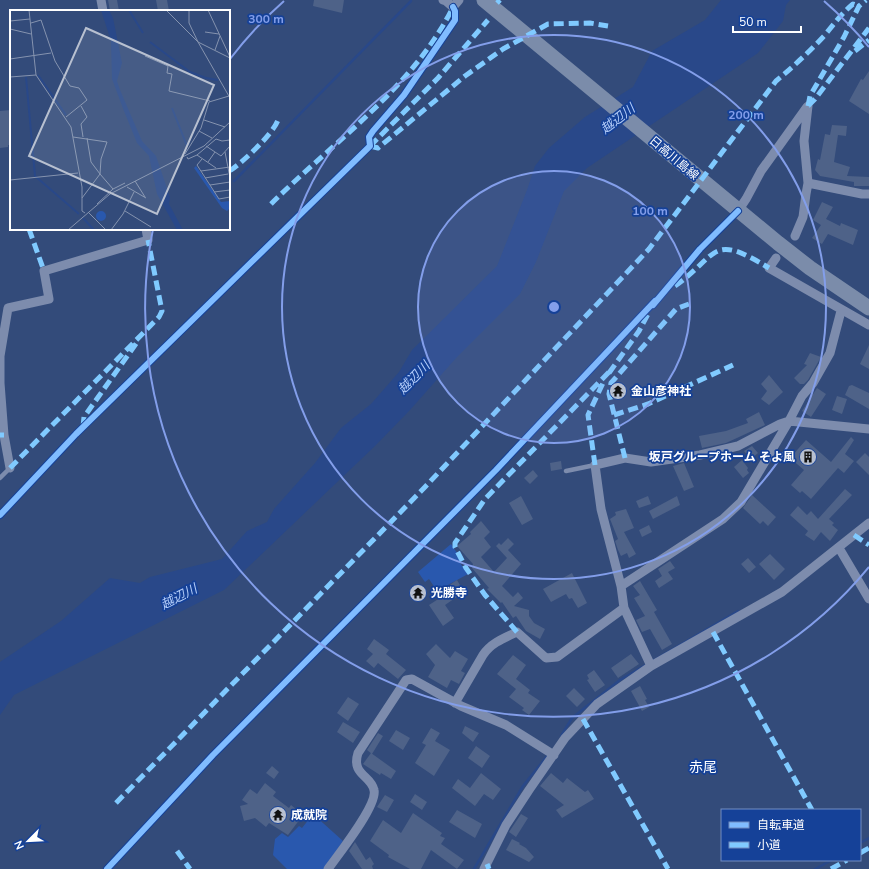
<svg xmlns="http://www.w3.org/2000/svg" width="869" height="869" font-family="'Nunito Sans','Noto Sans JP',sans-serif">
  <style>
    .green { fill: #2958ae }
    .water { fill: #294889 }
    .lines { fill: none; stroke-linecap: round; stroke-linejoin: round }
    .stream { stroke: #294889; stroke-width: 2.5 }
    .building { fill: #4e6288 }
    .service { stroke: #7d8cad; stroke-width: 4.5 }
    .minor { stroke: #7d8cad; stroke-width: 9 }
    .primary { stroke: #7b8caa; stroke-width: 15 }
    .quiet { stroke: #80caff; stroke-width: 5; stroke-dasharray: 10 5; stroke-linecap: butt }
    .cycleway-casing { stroke: #154198; stroke-width: 8 }
    .cycleway { stroke: #80bcff; stroke-width: 6 }
    .ring { fill: none; stroke: #839eea; stroke-width: 2 }
    .labels { text-anchor: middle; dominant-baseline: central; stroke-width: 3.5; stroke-linejoin: round; paint-order: stroke }
    .street-label { font-size: 12px; fill: #fff; stroke: #154198 }
    .poi-label { font-size: 12px; font-weight: bold; fill: #fff; stroke: #154198; text-anchor: start }
    .water-label { font-size: 13px; font-style: italic; fill: #b4cdf9; stroke: #154198 }
    .quarter-label { font-size: 14px; fill: #fff; stroke: #154198 }
    .inset-river { fill: none; stroke: #294889; stroke-width: 2 }
    .inset-road { fill: none; stroke: #8593af; stroke-width: 1 }
    .view { fill: #b8c0d0; fill-opacity: 0.15; stroke: #b8c0d0; stroke-width: 2 }
    .inset-edge { fill: none; stroke: #fff; stroke-width: 2 }
    .centre { fill: #839eea; stroke: #154198; stroke-width: 2 }
    .ring-label { font-size: 12px; text-anchor: middle; font-weight: bold; fill: #839eea; stroke: #154198; stroke-width: 3.5; stroke-linejoin: round; paint-order: stroke }
  </style>
  <rect width="100%" height="100%" fill="#334b7a"/>
  <path class="green" d="M 451,544 L 462,560 L 460,563 L 468,574 L 437,591 L 429,579 L 425,582 L 418,572 Z
    M 313,814 L 343,841 L 324,869 L 287,869 L 273,855 L 275,839 L 282,833 L 288,837 L 299,826 L 302,828 Z"/>
  <path class="water" d="M 721,0 L 790,0 L 786,5 L 783,21 L 758,53 L 587,168 L 564,191 L 536,262 L 520,294 L 457,357 L 410,410 L 376,445 L 224,590 L 14,695 L 0,715 L 0,662 L 61,621 L 110,578 L 140,583 L 150,577 L 222,559 L 247,531 L 267,522 L 274,509 L 315,463 L 341,428 L 371,404 L 399,372 L 412,350 L 497,266 L 527,190 L 535,166 L 549,148 L 585,117 L 633,87 L 652,51 L 705,20 Z"/>
  <g class="lines">
    <path class="stream" d="M 234,181 L 411,1
      M 561,736 L 572,718 L 620,680 L 738,611
      M 860,843 L 869,838
      M 474,869 L 523,786 L 548,755
      M 815,869 L 832,860"/>
  </g>
  <path class="building" d="M 108,0 L 117,0 L 119,11 L 110,11 Z
    M 156,0 L 167,0 L 169,11 L 158,11 Z
    M 314,0 L 344,0 L 342,13 L 313,6 Z
    M 869,71 L 869,114 L 849,101 L 861,79 L 863,80 Z
    M 11,110 L 11,145 L 8,145 L 8,147 L 0,148 L 0,111 Z
    M 832,125 L 847,126 L 846,136 L 838,135 L 834,162 L 850,167 L 847,176 L 869,177 L 869,186 L 854,186 L 854,182 L 820,176 L 815,170 L 818,159 L 820,160 L 825,134 L 830,135 Z
    M 822,202 L 833,207 L 826,219 L 840,226 L 841,223 L 858,230 L 853,245 L 828,234 L 822,244 L 812,238 L 821,225 L 813,220 Z
    M 869,345 L 869,369 L 860,364 Z
    M 810,353 L 821,357 L 808,380 L 804,384 L 800,384 L 794,378 L 807,365 L 804,364 Z
    M 769,375 L 783,392 L 769,405 L 761,399 L 767,391 L 761,384 Z
    M 852,385 L 869,393 L 869,409 L 845,395 L 849,386 Z
    M 817,388 L 826,394 L 811,417 L 802,411 Z
    M 837,396 L 847,399 L 842,414 L 832,410 Z
    M 759,412 L 765,425 L 726,443 L 702,448 L 699,436 L 726,431 L 748,423 L 746,419 Z
    M 851,437 L 854,440 L 845,454 L 854,461 L 844,473 L 838,468 L 811,499 L 802,491 L 800,493 L 791,485 L 804,470 L 790,458 L 806,440 L 831,462 Z
    M 752,446 L 758,453 L 751,459 L 744,451 Z
    M 865,453 L 869,457 L 869,475 L 856,462 Z
    M 742,460 L 748,468 L 747,470 L 749,473 L 743,478 L 734,467 Z
    M 561,461 L 562,469 L 551,471 L 550,463 Z
    M 684,463 L 694,487 L 684,491 L 673,466 Z
    M 533,470 L 538,476 L 530,484 L 524,478 Z
    M 845,489 L 852,495 L 829,519 L 834,523 L 832,525 L 838,530 L 830,541 L 821,532 L 814,541 L 805,535 L 808,531 L 790,515 L 798,506 L 807,515 L 811,511 L 818,519 Z
    M 752,495 L 776,517 L 768,526 L 763,521 L 760,524 L 743,508 Z
    M 521,496 L 533,519 L 522,525 L 509,503 Z
    M 648,496 L 651,504 L 639,508 L 636,501 Z
    M 677,496 L 680,505 L 653,519 L 649,511 Z
    M 626,509 L 634,528 L 624,532 L 636,554 L 629,558 L 627,553 L 621,556 L 618,550 L 615,541 L 618,539 L 610,519 L 616,515 L 615,512 Z
    M 481,521 L 490,532 L 484,538 L 491,547 L 481,557 L 494,572 L 507,558 L 496,546 L 499,543 L 501,545 L 508,538 L 514,544 L 508,550 L 521,564 L 502,586 L 513,597 L 518,592 L 523,598 L 514,606 L 529,610 L 529,616 L 534,623 L 545,629 L 540,639 L 526,631 L 516,616 L 513,618 L 502,602 L 501,603 L 487,589 L 489,588 L 472,568 L 473,564 L 457,546 L 471,534 L 470,532 Z
    M 649,525 L 652,532 L 642,537 L 639,530 Z
    M 770,554 L 785,569 L 774,580 L 759,564 Z
    M 748,558 L 756,567 L 749,573 L 741,564 Z
    M 670,561 L 675,568 L 668,572 L 673,579 L 659,588 L 655,581 L 662,576 L 658,569 Z
    M 572,573 L 587,603 L 578,608 L 572,598 L 569,599 L 566,594 L 551,602 L 543,589 Z
    M 457,580 L 464,592 L 445,605 L 454,618 L 443,626 L 429,605 L 443,596 L 442,593 L 445,591 L 443,589 Z
    M 640,581 L 657,610 L 654,612 L 672,644 L 662,650 L 650,629 L 642,632 L 636,620 L 645,616 L 634,598 L 640,595 L 633,586 Z
    M 418,587 L 424,595 L 418,601 L 412,592 Z
    M 374,639 L 389,650 L 386,654 L 406,670 L 398,679 L 378,663 L 374,668 L 366,661 L 373,654 L 367,649 Z
    M 436,644 L 450,658 L 455,651 L 468,659 L 461,671 L 465,673 L 459,684 L 451,680 L 447,688 L 428,677 L 435,665 L 426,654 Z
    M 631,654 L 639,664 L 618,678 L 611,668 Z
    M 513,655 L 526,665 L 516,679 L 530,690 L 528,693 L 540,701 L 529,715 L 522,710 L 524,708 L 509,697 L 516,689 L 497,674 Z
    M 594,670 L 605,685 L 595,692 L 587,680 L 589,679 L 587,675 Z
    M 640,686 L 647,699 L 645,700 L 649,707 L 642,711 L 631,691 Z
    M 574,688 L 585,699 L 577,707 L 566,696 Z
    M 348,697 L 359,704 L 348,721 L 337,713 Z
    M 343,722 L 360,732 L 353,743 L 337,732 Z
    M 465,726 L 479,733 L 473,742 L 462,733 Z
    M 431,728 L 440,733 L 435,741 L 450,750 L 434,776 L 415,763 L 426,745 L 422,743 Z
    M 396,730 L 410,738 L 403,750 L 389,741 Z
    M 378,733 L 383,736 L 372,754 L 367,750 Z
    M 476,746 L 490,756 L 482,768 L 468,758 Z
    M 371,753 L 396,771 L 391,779 L 381,773 L 380,775 L 363,764 Z
    M 272,766 L 279,772 L 274,779 L 266,773 Z
    M 481,773 L 501,789 L 493,800 L 484,794 L 475,806 L 452,788 L 458,779 L 470,788 Z
    M 551,773 L 563,783 L 567,778 L 585,792 L 588,790 L 594,799 L 562,818 L 556,810 L 564,805 L 540,786 Z
    M 265,783 L 276,792 L 273,796 L 289,808 L 291,805 L 303,815 L 288,835 L 269,823 L 266,827 L 255,818 L 244,821 L 240,806 L 248,804 L 242,800 L 250,789 L 257,794 Z
    M 415,794 L 427,802 L 422,810 L 410,802 Z
    M 385,795 L 394,800 L 387,812 L 377,807 Z
    M 457,810 L 482,824 L 475,838 L 449,822 Z
    M 413,813 L 442,833 L 440,836 L 445,838 L 441,844 L 464,860 L 457,869 L 431,850 L 421,869 L 410,869 L 388,857 L 389,855 L 370,841 L 383,820 L 401,833 Z
    M 521,814 L 528,818 L 516,837 L 509,832 Z
    M 512,839 L 520,843 L 519,844 L 526,848 L 534,857 L 529,862 L 506,850 Z
    M 355,842 L 366,860 L 370,857 L 374,864 L 372,866 L 373,869 L 362,869 L 349,851 Z"/>
  <g class="lines">
    <path class="service" d="M 566,471 L 595,465
      M 0,478 L 10,468"/>
    <path class="minor" d="M 101,0 L 103,11
      M 443,0 L 446,1 L 453,7 L 459,0
      M 808,183 L 862,194 L 869,194
      M 738,211 L 746,199 L 761,171 L 807,107
      M 795,236 L 803,217 L 806,194 L 808,183 L 804,141 L 808,106
      M 776,258 L 769,268 L 869,325
      M 10,468 L 4,435 L 0,383 L 0,356 L 8,308 L 49,299 L 44,271 L 148,240 L 146,229
      M 839,548 L 869,599
      M 621,586 L 723,519 L 741,502 L 789,421 L 869,429
      M 651,666 L 624,608 L 621,586 L 601,509 L 595,465 L 625,458 L 651,462 L 700,455 L 738,446 L 780,424 L 789,421 L 802,396 L 813,383 L 830,353 L 841,311
      M 455,703 L 483,655 C 491,643 504,638 517,632 L 546,658 L 557,657 L 624,608
      M 328,869 C 338,855 378,805 374,790 C 371,775 351,775 358,753 L 406,680 L 412,679 L 461,706 L 506,725 L 554,755
      M 484,869 L 506,825 L 529,790 L 565,738 L 597,704 L 651,666 L 782,592 L 869,523"/>
    <path class="primary" d="M 484,0 L 778,243 L 810,268 L 869,308"/>
    <path class="quiet" d="M 497,3 L 500,0
      M 855,51 L 869,40
      M 808,106 L 810,96 L 844,37 L 859,6 L 866,0
      M 808,106 L 815,99 L 869,28
      M 370,146 L 378,148 L 465,76 L 503,49 L 548,24 L 590,23 L 608,26
      M 370,146 L 438,78 L 488,20
      M 229,170 L 231,170 C 244,161 273,134 278,120
      M 271,204 C 332,143 414,87 453,7
      M 29,229 L 44,271
      M 675,286 C 720,254 710,232 769,268
      M 609,373 L 639,331 L 648,314
      M 614,415 L 648,404 L 733,365
      M 83,427 L 84,417 L 138,341
      M 0,435 L 4,435
      M 625,458 L 609,394 L 611,383 L 676,309 L 689,304
      M 595,465 L 588,415 L 603,383
      M 10,468 L 159,317 L 162,311 L 148,240
      M 854,535 L 869,545
      M 517,632 L 485,595 L 466,568 L 455,547 L 455,543 L 485,499 L 612,369
      M 713,632 L 812,810
      M 583,719 L 668,869
      M 116,803 L 425,487 L 649,249 L 776,81 C 793,67 809,52 824,36 C 834,24 841,14 853,4 L 859,6
      M 177,851 L 190,869
      M 860,853 L 869,848
      M 487,864 L 489,869
      M 831,869 L 847,860"/>
    <g class="cycleway-casing">
      <path id="cycleway" d="M 653,305 L 700,249 L 738,211
        M 0,515 L 76,434 L 370,146 L 369,137 L 373,131 L 404,95 L 455,20 L 455,11 L 453,7
        M 107,869 L 213,755 L 496,470 L 655,301"/>
    </g>
    <use href="#cycleway" class="cycleway"/>
  </g>
  <circle cx="554" cy="307" r="136" fill="#839eea" fill-opacity=".12"/>
  <g class="ring">
    <circle cx="554" cy="307" r="136"/>
    <circle cx="554" cy="307" r="272"/>
    <path d="M869 567A408 408 0 0 1 153 229M230 59A408 408 0 0 1 284 1M824 1A408 408 0 0 1 869 47"/>
  </g>
  <defs>
    <g id="temple-disc" transform="scale(0.9)"><circle r="9.5" fill="#b8c0d0" stroke="#154198"/><path d="M0-6L5-2H3V0L6.5 2.5H4V6H1.5V3h-3V6H-4V2.5H-6.5L-3 0V-2H-5Z" fill="#111"/></g>
    <g id="building-disc" transform="scale(0.9)"><circle r="9.5" fill="#b8c0d0" stroke="#154198"/><path d="M-4-6H4V6H1V3H-1V6H-4ZM-2.5-4.3h1.7v1.8h-1.7ZM.8-4.3h1.7v1.8H.8ZM-2.5-1h1.7V.8h-1.7ZM.8-1h1.7V.8H.8Z" fill="#111"/></g>
  </defs>
  <g fill-rule="evenodd">
    <use href="#temple-disc" x="618" y="391"/>
    <use href="#building-disc" x="808" y="457"/>
    <use href="#temple-disc" x="418" y="593"/>
    <use href="#temple-disc" x="278" y="815"/>
  </g>
  <g class="labels">
    <g class="street-label">
      <text transform="translate(674 158) rotate(40)">日高川島線</text>
    </g>
    <g class="poi-label">
      <text x="631" y="391">金山彦神社</text>
      <text x="795" y="457" text-anchor="end">坂戸グループホーム そよ風</text>
      <text x="431" y="593">光勝寺</text>
      <text x="291" y="815">成就院</text>
    </g>
    <g class="water-label">
      <text transform="translate(618 119) rotate(-38)">越辺川</text>
      <text transform="translate(414 378) rotate(-46)">越辺川</text>
      <text transform="translate(179 597) rotate(-27)">越辺川</text>
    </g>
    <g class="quarter-label">
      <text x="703" y="767">赤尾</text>
    </g>
  </g>
  <g transform="translate(10 10)">
    <rect width="220" height="220" fill="#334b7a"/>
    <path d="M 186,156 L 211,192 L 220,191 L 220,198 L 217,201 L 212,198 L 184,158 ZM86 206a5 5 0 1 1 10 0a5 5 0 1 1-10 0Z" fill="#2958ae"/>
    <path d="M 91,0 L 99,0 L 103,8 L 112,53 L 107,71 L 110,80 L 132,131 L 146,146 L 160,187 L 159,194 L 173,220 L 167,220 L 147,184 L 139,146 L 127,133 L 114,101 L 102,69 L 101,31 Z" fill="#294889"/>
    <path class="inset-river" d="M 119,0 L 133,23M 140,32 L 180,62 L 196,68 L 208,70M 28,65 L 56,105M 16,67 L 25,166 L 69,204M 162,98 L 177,136M 73,208 L 84,220"/>
    <path class="inset-road" d="M 19,0 L 26,65 L 61,117 L 72,177 L 72,201 L 75,203M 156,0 L 188,32 L 220,88M 179,0 L 179,13 L 188,32 L 220,48M 198,0 L 220,47M 0,11 L 20,9M 21,13 L 31,10 L 45,51 L 60,76 L 69,78 L 77,90 L 56,107M 0,19 L 21,24M 195,22 L 209,24M 205,40 L 210,26M 135,46 L 158,56 L 157,63 L 162,64 L 159,81 L 200,91M 0,49 L 41,43M 0,67 L 26,65M 71,96 L 77,107 L 71,114 L 73,127M 194,110 L 215,117M 189,121 L 202,128M 63,127 L 97,132 L 91,149 L 90,164 L 103,179M 206,129 L 212,131 L 220,130M 196,136 L 211,146 L 220,136M 215,142 L 220,168M 175,144 L 191,118 L 199,92 L 219,86M 187,145 L 206,158M 177,147 L 178,149 L 187,145 L 206,129M 192,149 L 187,155 L 209,189 L 220,187M 198,152 L 205,142M 191,161 L 220,157M 195,168 L 218,164M 0,170 L 68,163M 125,171 L 135,187M 200,175 L 220,172M 117,177 L 136,188M 204,182 L 220,180M 72,188 L 90,164 L 81,152 L 77,128M 87,194 L 103,179 L 115,173M 115,201 L 141,217M 78,202 L 96,220M 58,220 L 100,184 L 194,136 L 220,112M 101,220 L 113,204 L 124,182"/>
    <path class="view" d="M 76,18 L 204,75 L 147,204 L 19,146 Z"/>
    <rect width="220" height="220" class="inset-edge"/>
  </g>
  <circle cx="554" cy="307" r="6" class="centre"/>
  <g class="ring-label">
    <text x="266" y="23">300 m</text>
    <text x="746" y="119">200 m</text>
    <text x="650" y="215">100 m</text>
  </g>
  <rect x="721" y="809" width="140" height="52" fill="#154198" stroke="#738dc1"/>
  <rect x="729" y="822" width="20" height="6" fill="#80bcff" stroke="#738dc1"/>
  <text x="757" y="829" font-size="12" fill="#ffffff">自転車道</text>
  <rect x="729" y="842" width="20" height="6" fill="#80caff" stroke="#738dc1"/>
  <text x="757" y="849" font-size="12" fill="#ffffff">小道</text>
  <g transform="translate(28 841) rotate(246)" stroke="#154198" stroke-width="3" paint-order="stroke">
  <path d="M0-3L7 15L0 10L-7 15Z" fill="#ffffff"/>
  <text y="-6" font-size="11" font-weight="bold" text-anchor="middle" fill="#ffffff">N</text>
  </g>
  <path d="M733 26v6h68v-6" fill="none" stroke="#ffffff" stroke-width="2"/>
  <text x="739" y="26" font-size="12" fill="#ffffff" stroke="#154198" stroke-width="3" paint-order="stroke">50 m</text>
</svg>
